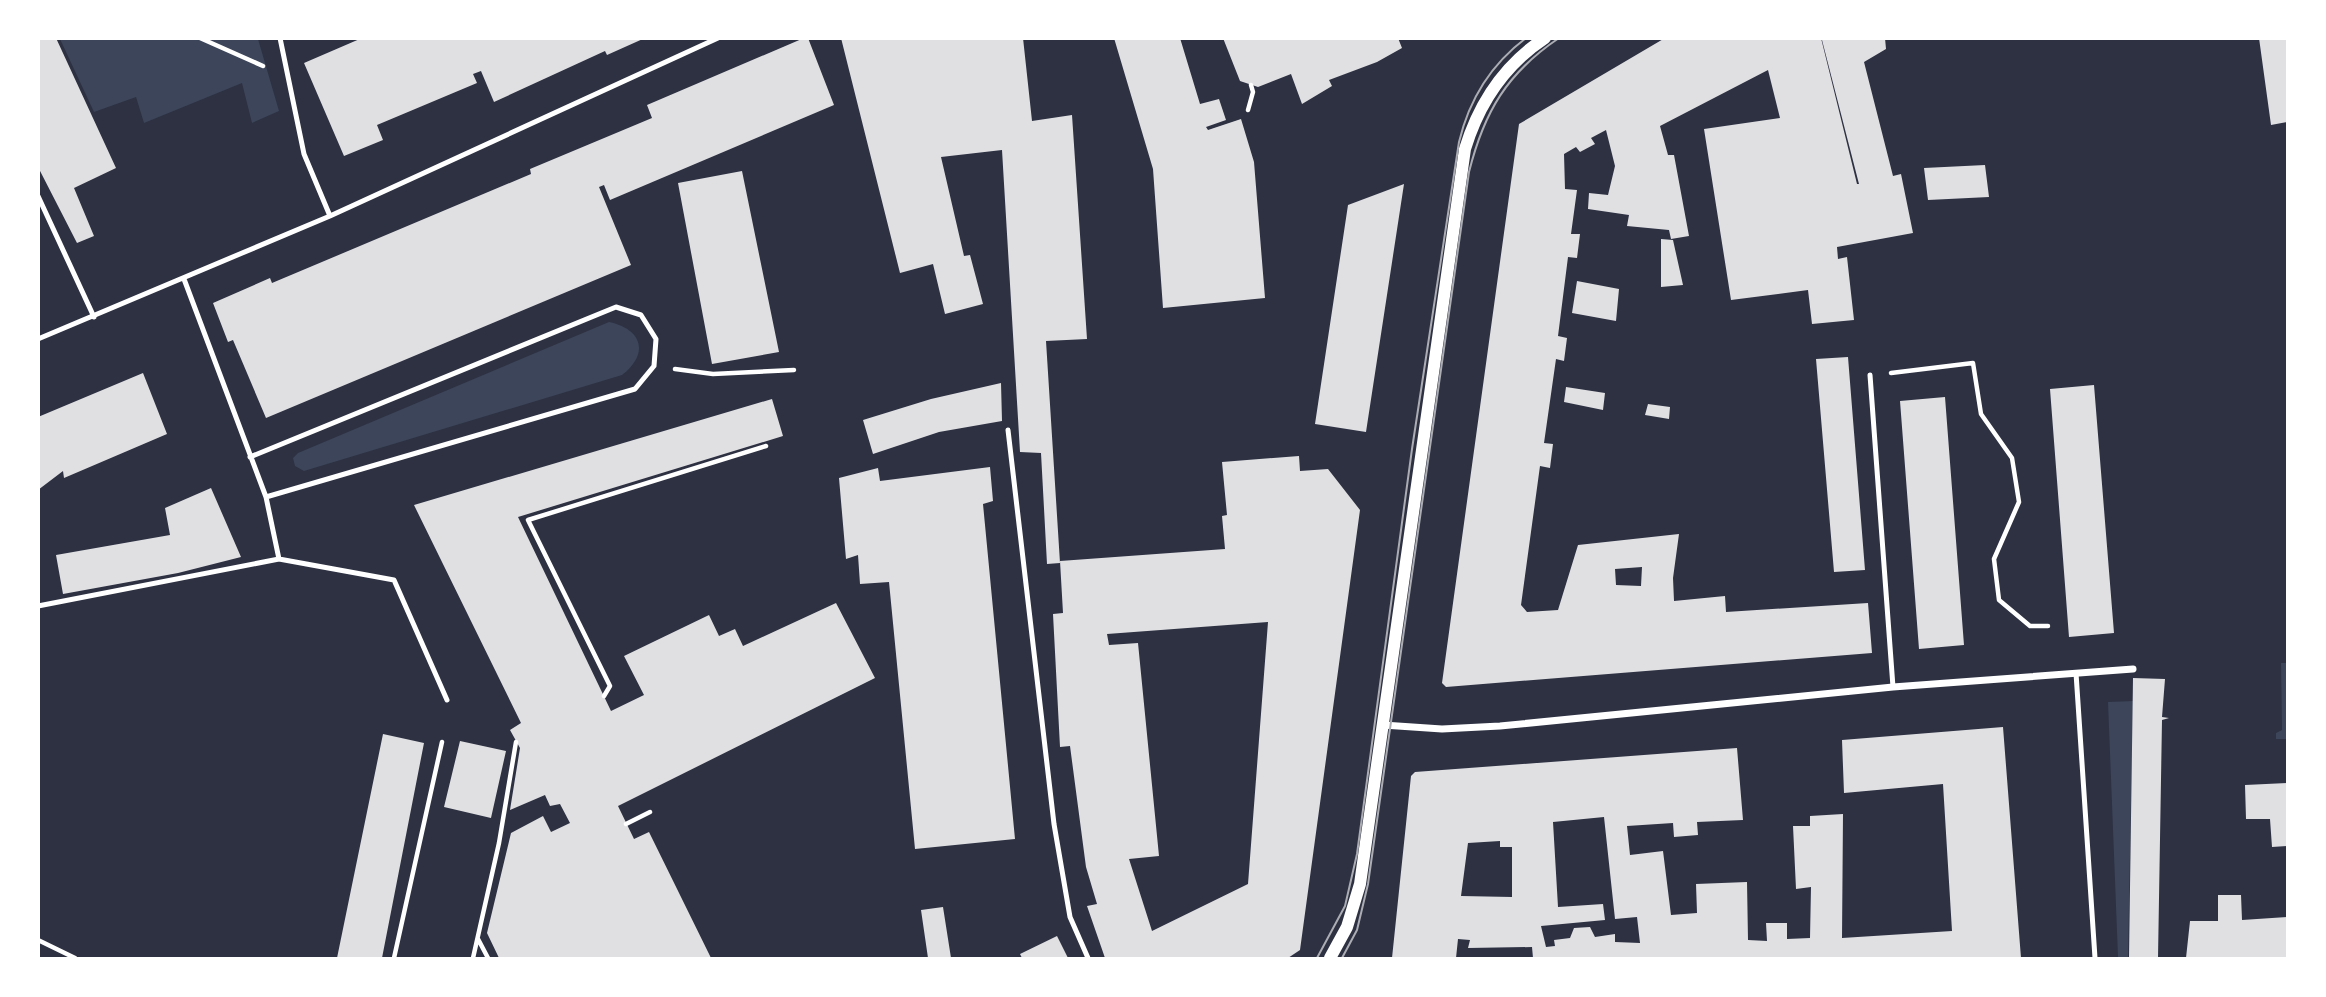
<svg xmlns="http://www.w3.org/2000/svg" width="2326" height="997" font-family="Cabin,sans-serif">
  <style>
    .green { fill: #3c4559 }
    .building { fill: #e0e0e3; fill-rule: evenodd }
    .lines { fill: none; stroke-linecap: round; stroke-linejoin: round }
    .path { stroke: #fff; stroke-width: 4.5 }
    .service { stroke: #fff; stroke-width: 5 }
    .minor { stroke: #fff; stroke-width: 7 }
    .tertiary { stroke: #fff; stroke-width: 12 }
    .tram { stroke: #abadb3; stroke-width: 2 }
  </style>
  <rect width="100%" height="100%" fill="#2d3142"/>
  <path class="green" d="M 60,39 L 258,39 L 279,111 L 252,123 L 242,83 L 144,123 L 136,97 L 94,112 Z
    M 609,322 C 642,329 650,353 622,375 L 304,471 L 295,466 L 293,458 L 298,453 Z
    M 2281,663 L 2287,663 L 2287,739 L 2276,739 L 2276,733 L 2282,730 Z
    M 2133,701 L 2128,958 L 2115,958 L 2118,957 L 2108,702 Z"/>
  <path class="building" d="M 38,38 L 56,38 L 116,168 L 74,188 L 94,236 L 77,243 L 38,167 Z
    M 362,38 L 645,38 L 607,55 L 605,51 L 494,102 L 481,71 L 473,74 L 477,83 L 377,125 L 383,140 L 344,156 L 304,63 Z
    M 804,38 L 808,38 L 834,105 L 610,200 L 604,185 L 599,187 L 631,265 L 266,418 L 233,340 L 228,342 L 213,303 L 270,278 L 272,283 L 531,174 L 530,169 L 652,118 L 647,105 Z
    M 841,38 L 1023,38 L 1032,121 L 1072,115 L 1087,339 L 1046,341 L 1060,563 L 1047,564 L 1041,453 L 1020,452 L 1002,150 L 941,157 L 964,256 L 970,255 L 983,304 L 945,314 L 933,264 L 900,273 Z
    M 1114,38 L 1180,38 L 1200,104 L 1219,99 L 1226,120 L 1206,127 L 1208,130 L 1241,119 L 1254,162 L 1265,298 L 1163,308 L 1153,169 Z
    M 1223,38 L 1398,38 L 1402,48 L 1377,62 L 1329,80 L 1332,86 L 1302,104 L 1291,74 L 1258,87 L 1240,81 Z
    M 1665,38 L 1821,38 L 1857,184 L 1859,184 L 1822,40 L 1885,38 L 1886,49 L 1864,62 L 1893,176 L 1901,174 L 1913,233 L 1837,247 L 1838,259 L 1847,257 L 1854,320 L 1812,324 L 1808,290 L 1731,300 L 1704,129 L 1780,118 L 1768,70 L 1660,126 L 1668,155 L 1674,155 L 1689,236 L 1671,239 L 1669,230 L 1627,226 L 1629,215 L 1588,209 L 1589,193 L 1608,195 L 1615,166 L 1606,130 L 1591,138 L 1595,144 L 1580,152 L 1576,147 L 1564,154 L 1565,189 L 1577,190 L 1571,234 L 1580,234 L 1577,258 L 1568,257 L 1558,336 L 1567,338 L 1564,361 L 1556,359 L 1544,443 L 1553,444 L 1550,468 L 1540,466 L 1521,605 L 1527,612 L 1558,610 L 1578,545 L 1679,534 L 1673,578 L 1674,601 L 1725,596 L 1726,612 L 1868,603 L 1872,653 L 1446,687 L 1442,683 L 1519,124 ZM 1642,567 L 1641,586 L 1616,585 L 1615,569 Z
    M 2259,38 L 2287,38 L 2287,122 L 2271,125 Z
    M 1985,165 L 1989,197 L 1928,200 L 1924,168 Z
    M 742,171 L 779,352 L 712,364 L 678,183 Z
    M 1404,184 L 1366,432 L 1315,424 L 1348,205 Z
    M 1661,239 L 1673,240 L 1683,285 L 1661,287 Z
    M 1577,281 L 1619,289 L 1616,321 L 1572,313 Z
    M 1848,357 L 1865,570 L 1834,572 L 1816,359 Z
    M 143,373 L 167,434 L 64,478 L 63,471 L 38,490 L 38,417 Z
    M 1001,383 L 1002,421 L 939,432 L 873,454 L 863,420 L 931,399 Z
    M 2094,385 L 2114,633 L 2069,637 L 2050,389 Z
    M 1566,387 L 1605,393 L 1603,410 L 1564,402 Z
    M 1945,397 L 1964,645 L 1919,649 L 1900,401 Z
    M 772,399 L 783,436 L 518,517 L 611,711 L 644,695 L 624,656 L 709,615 L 719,636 L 735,629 L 743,646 L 836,603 L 875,678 L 618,806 L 634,839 L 649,832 L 711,958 L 499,958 L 487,933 L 511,833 L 543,816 L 551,832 L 570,823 L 560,804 L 550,806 L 545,795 L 510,810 L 520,748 L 510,730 L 521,723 L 414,505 Z
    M 1648,404 L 1670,407 L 1669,419 L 1645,415 Z
    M 1299,456 L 1300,471 L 1328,469 L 1360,510 L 1300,950 L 1288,958 L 1105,958 L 1087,906 L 1097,904 L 1086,867 L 1070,746 L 1060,747 L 1053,614 L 1063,613 L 1060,561 L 1225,549 L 1222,516 L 1227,515 L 1222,462 ZM 1268,622 L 1248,884 L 1152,931 L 1129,859 L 1159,856 L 1138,643 L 1109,645 L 1107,634 Z
    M 990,467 L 993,501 L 983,504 L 1015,839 L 915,849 L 889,582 L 860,584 L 858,555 L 846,559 L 839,478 L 878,468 L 880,481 Z
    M 211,488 L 241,557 L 178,573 L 63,594 L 56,555 L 170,535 L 165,508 Z
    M 2133,678 L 2165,679 L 2162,717 L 2169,718 L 2162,720 L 2158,958 L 2129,958 Z
    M 2003,727 L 2021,958 L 1533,958 L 1532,947 L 1468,948 L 1470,940 L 1458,939 L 1456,958 L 1392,958 L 1411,776 L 1415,772 L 1737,748 L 1743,820 L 1697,822 L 1698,835 L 1674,837 L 1673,823 L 1627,826 L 1630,855 L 1663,851 L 1671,915 L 1697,913 L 1696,884 L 1747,882 L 1748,940 L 1767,941 L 1766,923 L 1787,923 L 1787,939 L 1810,938 L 1811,887 L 1796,889 L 1793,826 L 1810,826 L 1810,816 L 1843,814 L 1842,938 L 1952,931 L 1943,784 L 1844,793 L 1842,740 ZM 1604,817 L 1615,919 L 1637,917 L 1640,943 L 1615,942 L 1615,934 L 1595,937 L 1590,927 L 1574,928 L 1570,938 L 1554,940 L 1555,946 L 1546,947 L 1541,926 L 1605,920 L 1603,904 L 1558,907 L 1553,822 ZM 1500,841 L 1500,847 L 1512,847 L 1512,897 L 1461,896 L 1468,843 Z
    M 383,734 L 424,743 L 382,958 L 337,958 Z
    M 460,741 L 506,751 L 491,818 L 444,807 Z
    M 2287,783 L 2287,846 L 2272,847 L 2270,819 L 2246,819 L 2245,785 Z
    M 2218,895 L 2241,895 L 2242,920 L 2287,917 L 2287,958 L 2186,958 L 2190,921 L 2218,921 Z
    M 943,907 L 951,958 L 928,958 L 921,910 Z
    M 1057,936 L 1068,958 L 1022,958 L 1020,954 Z"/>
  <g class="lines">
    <path class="path" d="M 200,38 L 263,66
      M 1248,110 L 1253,92 L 1251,85
      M 675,369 L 713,374 L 794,370
      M 1891,373 L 1973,363 L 1981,414 L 2012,458 L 2019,502 L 1994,559 L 1999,600 L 2030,626 L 2048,626
      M 604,696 L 610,686 L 528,520 L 766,446
      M 626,824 L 650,812
      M 478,939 L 488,958
      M 38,940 L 75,958
      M 394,958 L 442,742
      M 473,958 L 499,843 L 516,742"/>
    <path class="service" d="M 280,38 L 304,154 L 330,216
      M 38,196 L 94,317
      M 184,279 L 266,497 L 279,559 L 394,580 L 447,700
      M 38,339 L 330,216 L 718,38
      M 1870,375 L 1893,687
      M 1008,430 L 1054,824 L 1070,917 L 1088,958
      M 250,457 L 616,307 L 641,315 L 656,339 L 654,366 L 635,389 L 266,497
      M 38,606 L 279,559
      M 2076,673 L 2095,958"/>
    <path class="minor" d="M 1383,725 L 1442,729 L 1500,726 L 1893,687 L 2133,669"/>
    <path class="tertiary" d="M 1330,958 L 1347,927 L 1360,884 L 1465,149 C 1479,103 1504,65 1545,38"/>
    <path class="tram" d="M 1317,958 L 1345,906 L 1357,854 L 1412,449 L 1459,142 C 1469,100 1490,65 1526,38
      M 1342,958 L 1357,930 L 1368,884 L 1469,172 C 1484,112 1507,73 1559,38"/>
  </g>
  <rect width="2326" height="997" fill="none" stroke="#ffffff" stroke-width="80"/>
</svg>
